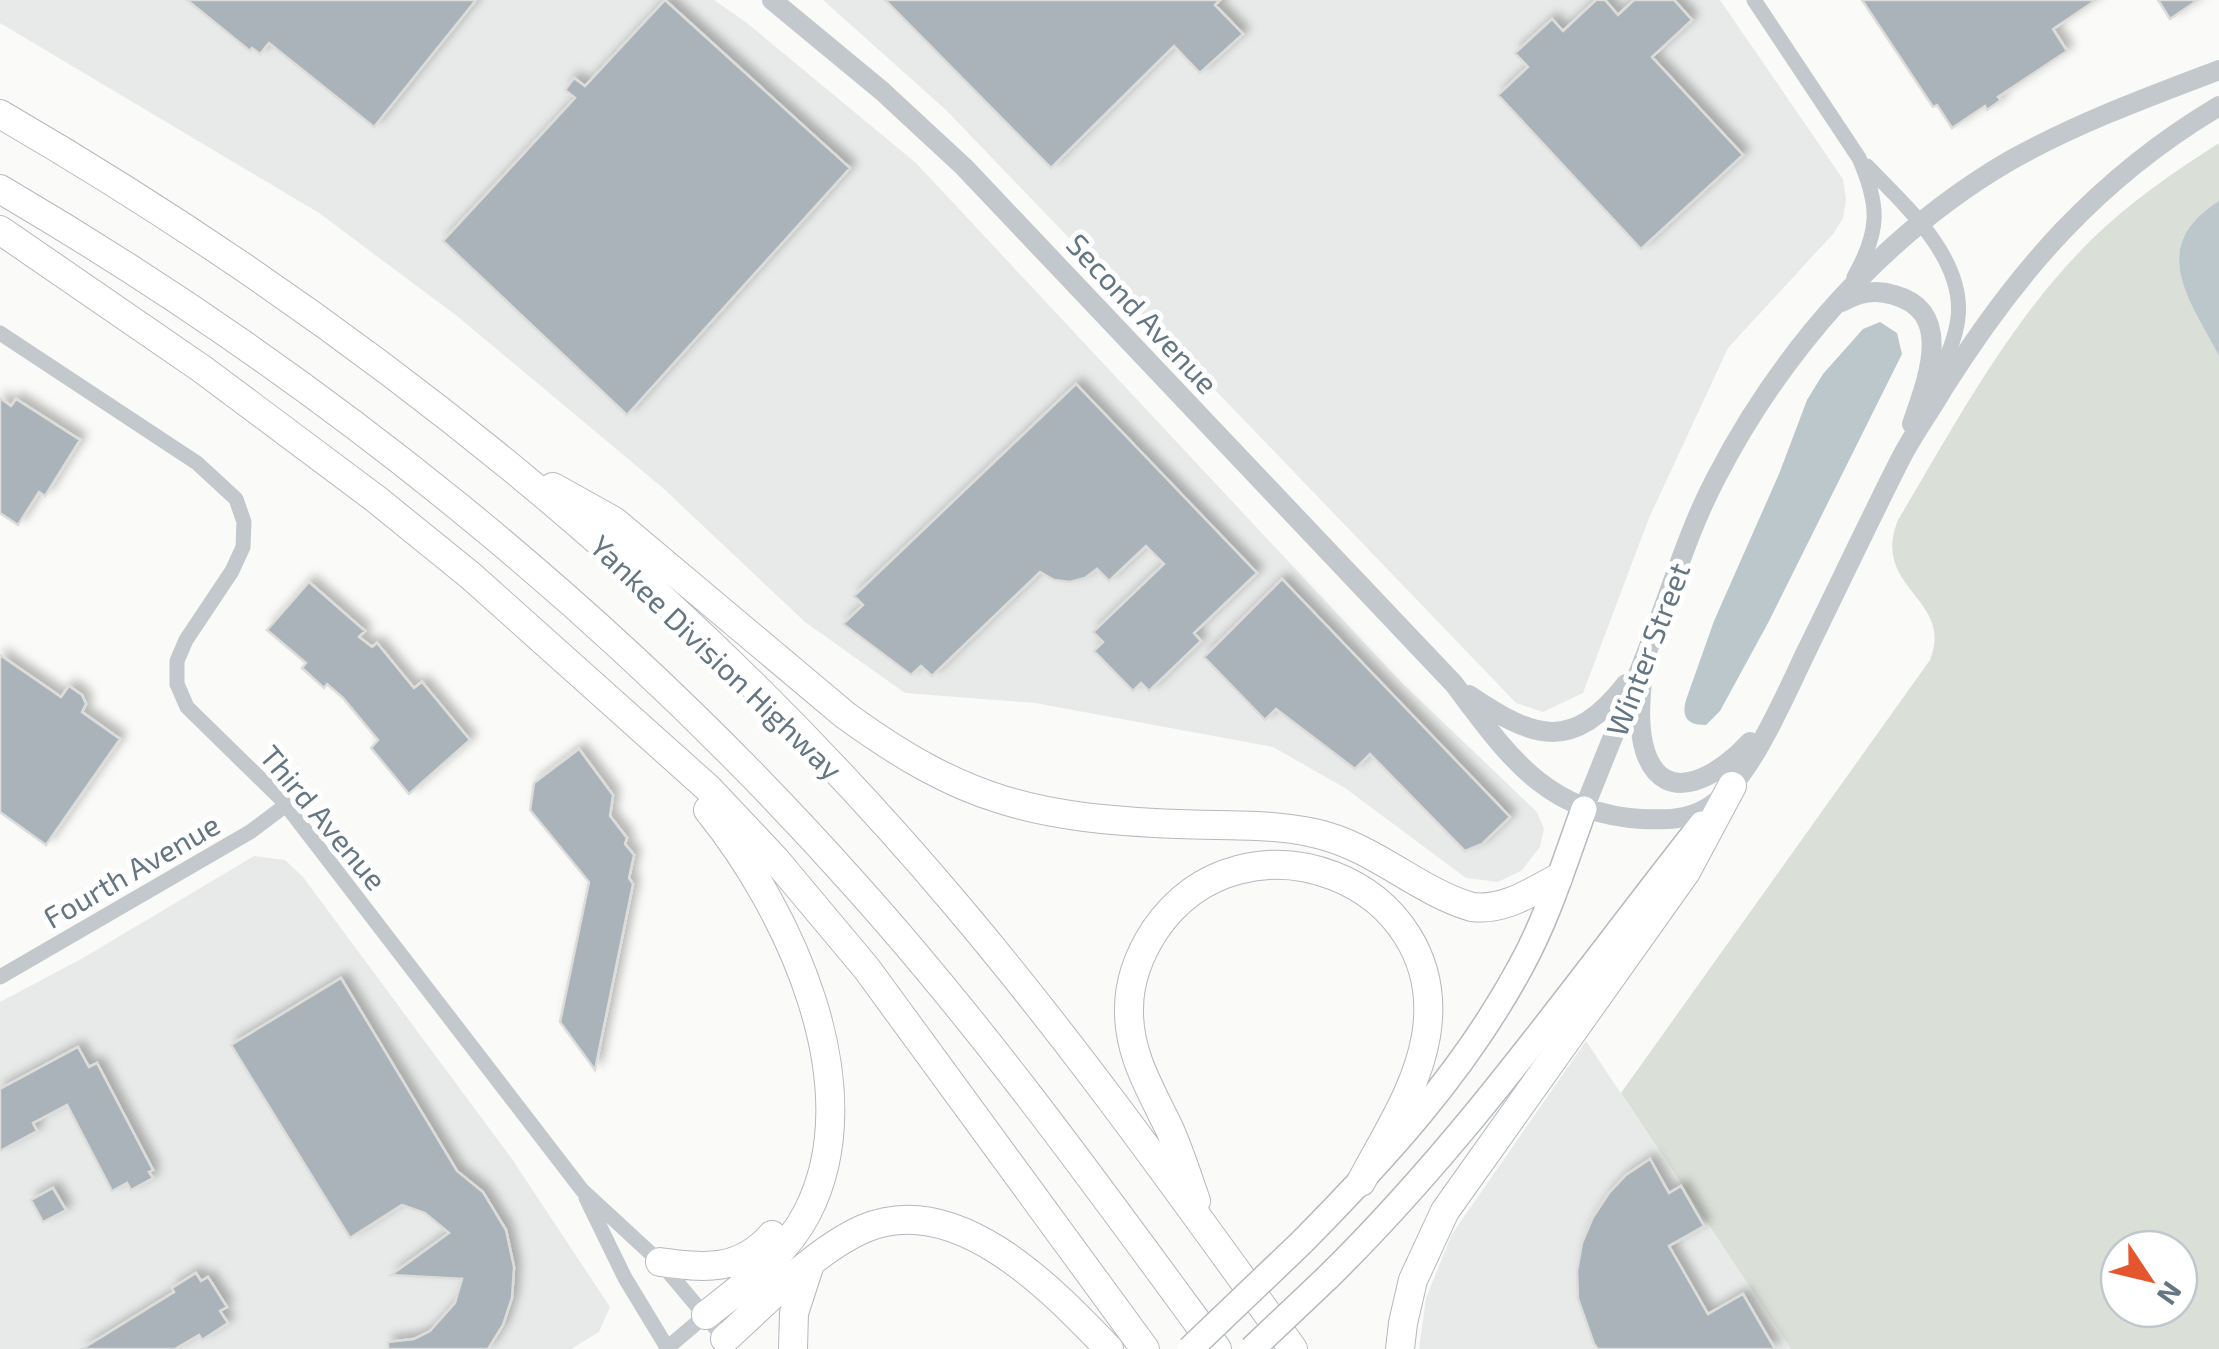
<svg xmlns="http://www.w3.org/2000/svg" width="2219" height="1349" font-family="'Exo 2',sans-serif">
  <style>
    .built { fill: #e8e9e9 }
    .green { fill: #dadfd7; fill-rule: evenodd }
    .water { fill: #bbc7cb }
    .building { fill: #aab3b9; stroke: #dcdcda; stroke-width: 2.5; filter: url(#shadow) }
    .lines { fill: none; stroke-linecap: round; stroke-linejoin: round }
    .primary-casing { stroke: #b5babe; stroke-width: 28 }
    .motorway-casing { stroke: #b4b9bd; stroke-width: 30 }
    .minor { stroke: #c3c8cc; stroke-width: 15 }
    .tertiary { stroke: #c3c8cc; stroke-width: 20 }
    .primary { stroke: #fff; stroke-width: 25 }
    .motorway { stroke: #fff; stroke-width: 28 }
    .primary-bridge-casing { stroke: #b5babe; stroke-width: 28; stroke-linecap: butt }
    .primary-bridge { stroke: #fff; stroke-width: 25 }
    .labels { text-anchor: middle; dominant-baseline: central; stroke-width: 10; stroke-linejoin: round; paint-order: stroke }
    .street-label { font-size: 30px; fill: #657683; stroke: #fff }
  </style>
  <defs>
    <filter id="shadow"><feDropShadow dx="6" dy="-6" stdDeviation="5" flood-color="#0004"/></filter>
  </defs>
  <rect width="100%" height="100%" fill="#fafaf8"/>
  <path class="built" d="M 0,0 L 714,0 L 747,23 L 916,163 L 1401,682 L 1537,812 L 1544,829 L 1540,847 L 1521,871 L 1498,882 L 1466,878 L 1345,788 L 1273,747 L 1035,703 L 905,693 L 805,622 L 664,489 L 457,316 L 319,213 L 0,23 Z
    M 823,0 L 1720,0 L 1843,179 L 1846,200 L 1843,218 L 1833,234 L 1728,348 L 1649,518 L 1583,693 L 1543,712 L 1516,703 L 946,110 Z
    M 254,856 L 285,860 L 303,877 L 512,1159 L 610,1307 L 599,1332 L 571,1349 L 0,1349 L 0,1002 L 83,958 Z
    M 1586,1041 L 1791,1349 L 1419,1349 L 1426,1298 L 1452,1234 Z"/>
  <path class="green" d="M 2219,143 L 2219,201 C 2146,247 2190,300 2219,356 L 2219,1349 L 1791,1349 L 1621,1093 L 1930,660 C 1955,598 1870,589 1898,520 C 1956,423 2010,320 2092,239 C 2130,202 2174,172 2219,143 ZM 2119,1249 L 2179,1249 L 2179,1309 L 2119,1309 Z"/>
  <path class="water" d="M 2219,201 L 2219,356 C 2190,300 2146,247 2219,201 Z
    M 1880,322 L 1897,333 L 1902,354 L 1768,623 L 1720,711 L 1706,725 C 1688,725 1681,718 1686,700 L 1714,621 L 1779,474 L 1807,400 L 1823,374 L 1863,329 Z"/>
  <path class="building" d="M 187,0 L 476,0 L 374,127 L 269,43 L 260,54 L 252,48 L 250,51 Z
    M 665,0 L 850,168 L 627,415 L 443,241 L 575,98 L 565,90 L 574,78 L 585,86 Z
    M 885,0 L 1220,0 L 1215,5 L 1243,34 L 1200,73 L 1174,46 L 1051,168 Z
    M 1596,0 L 1605,0 L 1618,15 L 1634,0 L 1674,0 L 1692,20 L 1652,57 L 1743,155 L 1641,249 L 1498,95 L 1528,67 L 1515,53 L 1552,19 L 1563,31 Z
    M 1862,0 L 2096,0 L 2053,29 L 2067,51 L 1998,97 L 2001,100 L 1987,110 L 1985,106 L 1952,128 L 1937,105 L 1933,107 Z
    M 2158,0 L 2198,0 L 2170,19 Z
    M 1076,384 L 1257,573 L 1194,633 L 1201,641 L 1149,691 L 1141,683 L 1133,691 L 1094,651 L 1103,642 L 1093,632 L 1164,564 L 1146,546 L 1109,581 L 1097,569 L 1085,578 L 1070,582 L 1054,580 L 1040,572 L 932,676 L 921,666 L 911,675 L 843,624 L 863,605 L 854,596 Z
    M 0,398 L 11,406 L 16,399 L 80,440 L 45,496 L 39,492 L 18,525 L 0,513 Z
    M 1282,579 L 1510,817 L 1482,844 L 1465,851 L 1370,754 L 1355,769 L 1276,709 L 1265,720 L 1204,657 Z
    M 309,582 L 365,631 L 359,637 L 372,647 L 377,643 L 414,688 L 422,682 L 470,740 L 409,794 L 371,748 L 378,740 L 343,698 L 327,684 L 324,688 L 302,668 L 306,663 L 267,630 Z
    M 0,655 L 61,697 L 69,686 L 82,695 L 86,704 L 82,712 L 120,739 L 46,845 L 0,812 Z
    M 579,749 L 613,795 L 610,816 L 627,838 L 625,844 L 634,855 L 629,878 L 633,884 L 595,1070 L 560,1022 L 589,882 L 530,810 L 534,783 Z
    M 341,978 L 457,1171 L 483,1192 L 506,1230 L 514,1267 L 512,1298 L 503,1325 L 488,1349 L 388,1349 L 388,1342 L 414,1339 L 430,1331 L 455,1303 L 462,1279 L 391,1275 L 449,1233 L 425,1213 L 402,1205 L 350,1238 L 231,1045 Z
    M 78,1047 L 89,1067 L 97,1063 L 153,1170 L 149,1172 L 153,1178 L 131,1190 L 127,1183 L 112,1191 L 67,1105 L 33,1123 L 37,1131 L 0,1151 L 0,1089 Z
    M 1650,1159 L 1669,1193 L 1681,1186 L 1704,1226 L 1669,1246 L 1708,1314 L 1743,1294 L 1775,1349 L 1598,1349 L 1594,1344 L 1578,1299 L 1577,1271 L 1582,1243 L 1593,1217 L 1609,1193 L 1626,1175 Z
    M 53,1188 L 66,1210 L 43,1222 L 31,1200 Z
    M 196,1273 L 201,1281 L 208,1277 L 227,1307 L 220,1311 L 228,1323 L 202,1340 L 199,1335 L 175,1349 L 82,1349 L 174,1292 L 172,1288 Z"/>
  <g class="lines">
    <g class="primary-casing">
      <path id="primary" d="M 1301,1243 C 1385,1158 1464,1072 1521,966 C 1548,917 1565,861 1584,809
        M 1327,1278 C 1468,1140 1580,978 1702,824"/>
    </g>
    <g class="motorway-casing">
      <path id="motorway" d="M 0,114 C 360,323 691,589 959,908 C 1078,1049 1185,1200 1293,1349
        M 0,189 C 318,375 611,611 856,886 C 987,1032 1101,1191 1217,1349
        M 0,230 L 202,369 L 376,499 L 471,576 L 709,789 L 775,859 L 867,969 L 1145,1349
        M 553,487 L 614,521 L 845,715 C 963,801 1033,818 1178,824 C 1223,826 1270,823 1314,833 C 1374,846 1417,891 1472,907 C 1504,911 1531,892 1558,878
        M 1196,1201 C 1188,1178 1180,1153 1170,1130 C 1151,1090 1128,1054 1129,1009 C 1129,981 1140,953 1155,930 C 1244,800 1452,880 1426,1036 C 1417,1089 1385,1136 1361,1182
        M 660,1262 C 704,1268 740,1272 772,1235
        M 706,1315 C 743,1286 785,1256 807,1213 C 872,1087 789,910 708,810
        M 725,1339 C 765,1303 814,1251 863,1229 C 955,1189 1050,1287 1109,1349
        M 793,1349 L 794,1313 L 809,1267
        M 1400,1349 L 1403,1323 L 1413,1280 L 1445,1211 L 1686,872 L 1732,786"/>
    </g>
    <path class="minor" d="M 1754,0 L 1859,158 C 1880,206 1880,231 1854,277
      M 1867,166 C 1905,205 1965,259 1958,318 C 1955,344 1941,368 1931,392
      M 0,333 L 197,463 L 236,499 L 244,522 L 243,547 L 232,571 L 186,640 L 177,661 L 177,684 L 187,707 L 282,800 L 582,1190 L 660,1262 L 728,1343
      M 0,977 L 250,832 L 286,805
      M 586,1198 L 625,1278 L 668,1349
      M 666,1349 L 706,1315"/>
    <path class="tertiary" d="M 772,0 L 882,91 L 964,167 L 1454,684 C 1507,754 1546,814 1642,819 C 1665,820 1687,820 1707,808 C 1749,784 1786,693 1807,650 C 1838,587 1868,523 1900,460 C 1912,436 1929,413 1943,389 C 2017,271 2098,178 2219,106
      M 1842,302 C 1859,292 1875,289 1894,295 C 1956,312 1926,383 1912,424
      M 1642,680 C 1640,702 1638,728 1645,751 C 1665,812 1723,772 1750,742
      M 1469,695 C 1534,739 1572,753 1626,684
      M 1584,809 C 1607,750 1632,692 1654,633 C 1674,581 1690,527 1716,478 C 1782,350 1885,233 2011,160 C 2077,123 2148,97 2219,70"/>
    <use href="#primary" class="primary"/>
    <use href="#motorway" class="motorway"/>
    <g class="primary-bridge-casing">
      <path id="primary-bridge" d="M 1190,1349 L 1301,1243
        M 1252,1349 L 1327,1278"/>
    </g>
    <use href="#primary-bridge" class="primary-bridge"/>
  </g>
  <g class="labels">
    <g class="street-label">
      <text transform="translate(1143 313) rotate(47)">Second Avenue</text>
      <text transform="translate(1647 649) rotate(-69)">Winter Street</text>
      <text transform="translate(717 657) rotate(44)">Yankee Division Highway</text>
      <text transform="translate(324 817) rotate(50)">Third Avenue</text>
      <text transform="translate(131 870) rotate(-30)">Fourth Avenue</text>
    </g>
  </g>
  <g transform="translate(2149 1279) rotate(125)"><circle r="48" fill="#ffffff" stroke="#c1c8cd" stroke-width="2.5"/>
  <path d="M0-8L18 38L0 25L-18 38Z" fill="#e4572e"/>
  <text y="-15" font-size="28" font-weight="bold" text-anchor="middle" fill="#657683">N</text>
  </g>
</svg>
